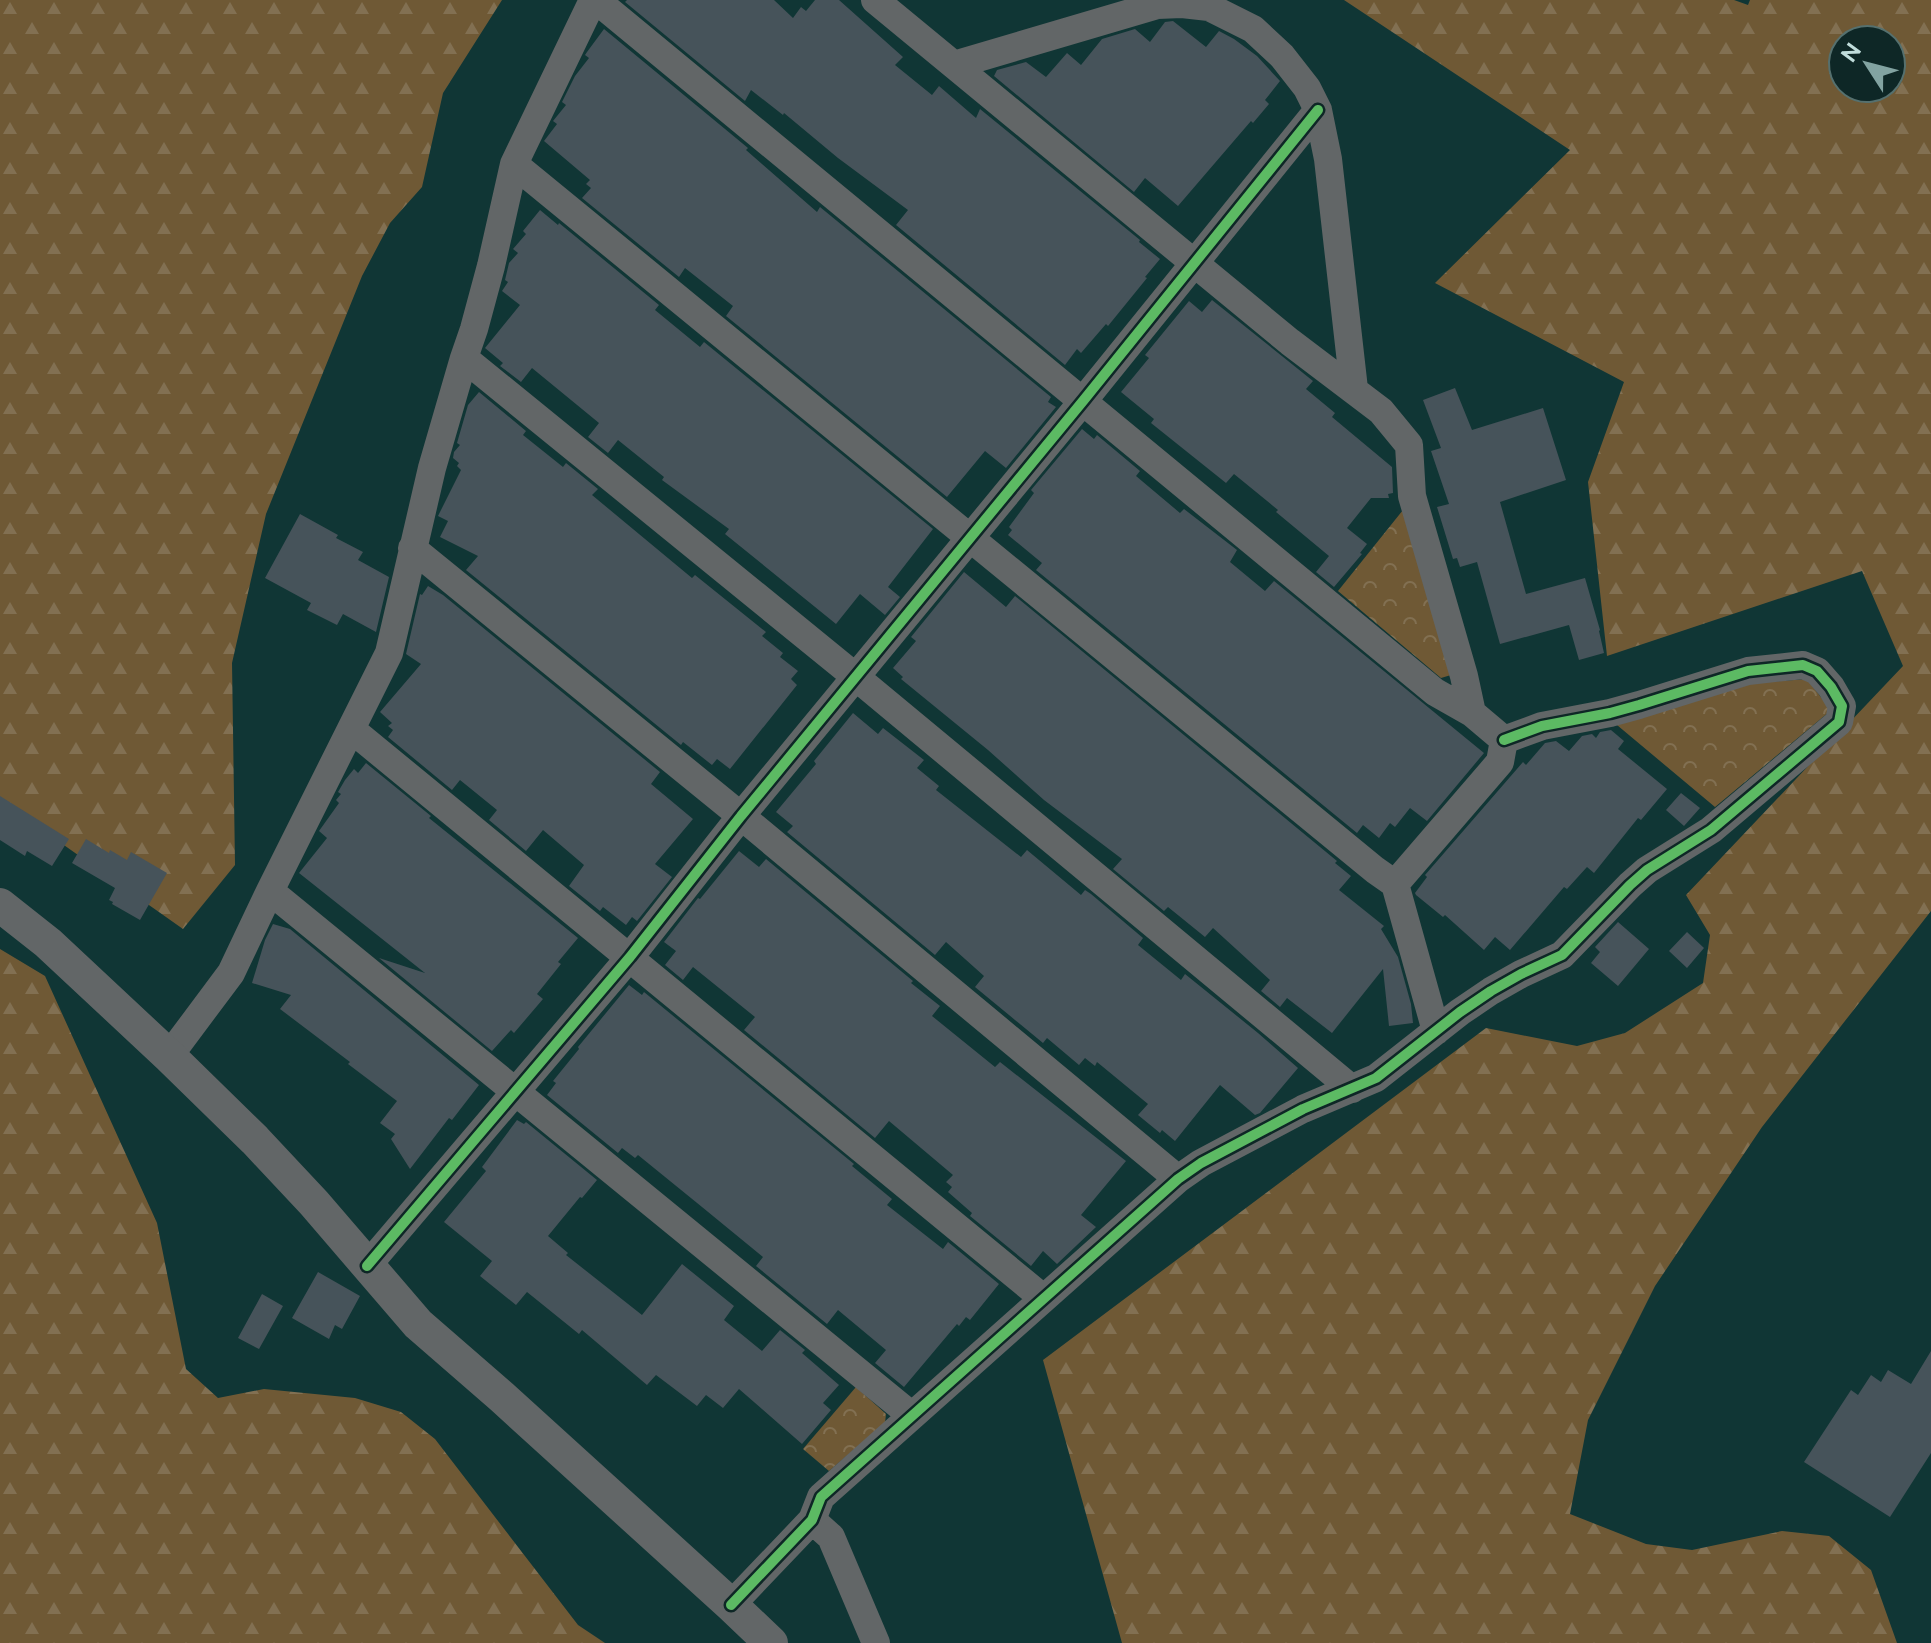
<svg xmlns="http://www.w3.org/2000/svg" width="1931" height="1643" font-family="Raleway,sans-serif">
  <style>
    .forest { fill: url(#forest-firs); fill-rule: evenodd }
    .park { fill: url(#park-crowns) }
    .building { fill: #46535a }
    .lines { fill: none; stroke-linecap: round; stroke-linejoin: round }
    .minor { stroke: #626667; stroke-width: 28 }
    .tertiary { stroke: #626667; stroke-width: 34 }
    .cycleway-casing { stroke: #0e2726; stroke-width: 15 }
    .cycleway { stroke: #5cba63; stroke-width: 10 }
  </style>
  <defs>
    <pattern id="forest-firs" width="22" height="20" patternUnits="userSpaceOnUse" patternTransform="scale(2)"><rect width="22" height="20" fill="#6f5935"/><path d="M5 1l3.5 6h-7zM16 11l3.5 6h-7z" fill="#827052"/></pattern>
    <pattern id="park-crowns" width="20" height="18" patternUnits="userSpaceOnUse" patternTransform="scale(2)"><rect width="20" height="18" fill="#6f5935"/><path d="M2 6a3 3 0 1 1 6 0M12 15a3 3 0 1 1 6 0" fill="none" stroke="#827052"/></pattern>
  </defs>
  <rect width="100%" height="100%" fill="#103635"/>
  <path class="forest" d="M 0,0 L 502,0 L 443,93 L 422,187 L 390,223 L 362,276 L 266,514 L 232,663 L 235,865 L 183,929 L 0,800 Z
    M 1344,0 L 1734,0 L 1748,5 L 1750,0 L 1931,0 L 1931,911 L 1762,1127 L 1655,1286 L 1588,1420 L 1570,1514 L 1646,1544 L 1692,1550 L 1782,1531 L 1829,1536 L 1871,1570 L 1897,1643 L 1122,1643 L 1043,1360 L 1486,1028 L 1577,1046 L 1625,1033 L 1703,983 L 1710,935 L 1686,895 L 1903,666 L 1862,571 L 1607,656 L 1588,482 L 1624,382 L 1435,283 L 1570,150 ZM 1843,40 L 1891,40 L 1891,88 L 1843,88 Z
    M 0,949 L 45,976 L 157,1223 L 186,1369 L 218,1398 L 264,1389 L 355,1398 L 401,1412 L 435,1439 L 578,1625 L 605,1643 L 0,1643 Z"/>
  <path class="park" d="M 1403,510 L 1451,675 L 1441,678 L 1338,591 Z
    M 1807,679 L 1830,709 L 1829,712 L 1715,807 L 1617,725 L 1754,683 Z
    M 856,1387 L 886,1414 L 885,1423 L 829,1471 L 803,1449 Z"/>
  <path class="building" d="M 627,0 L 774,0 L 793,18 L 801,7 L 806,11 L 815,0 L 839,0 L 903,57 L 895,65 L 932,95 L 939,86 L 976,118 L 980,109 L 1140,240 L 1139,242 L 1160,259 L 1145,277 L 1147,278 L 1108,326 L 1106,324 L 1081,353 L 1077,349 L 1065,365 L 896,225 L 908,210 L 838,158 L 784,113 L 783,115 L 751,90 L 745,101 L 625,2 Z
    M 1173,21 L 1206,47 L 1219,31 L 1234,39 L 1257,56 L 1280,81 L 1265,100 L 1269,104 L 1253,123 L 1251,121 L 1178,206 L 1145,178 L 1134,192 L 994,76 L 997,70 L 1026,62 L 1046,77 L 1067,53 L 1081,65 L 1102,39 L 1135,29 L 1150,42 L 1165,22 Z
    M 604,29 L 748,148 L 746,150 L 817,212 L 820,207 L 1051,397 L 1048,402 L 1056,407 L 1006,468 L 985,451 L 947,497 L 726,316 L 733,306 L 685,268 L 679,277 L 582,198 L 591,188 L 586,184 L 590,180 L 544,141 L 557,124 L 553,121 L 566,105 L 562,102 L 575,76 L 589,58 L 585,55 L 587,52 Z
    M 540,210 L 558,225 L 559,223 L 659,305 L 655,310 L 700,347 L 704,342 L 933,529 L 888,587 L 900,597 L 885,615 L 860,594 L 836,624 L 725,534 L 729,529 L 662,480 L 664,477 L 618,440 L 608,453 L 588,437 L 599,423 L 532,368 L 521,382 L 500,366 L 503,363 L 485,348 L 520,305 L 502,291 L 508,282 L 505,280 L 509,263 L 518,253 L 513,249 L 526,234 L 523,231 Z
    M 1212,300 L 1313,381 L 1306,389 L 1335,413 L 1332,417 L 1392,467 L 1393,493 L 1388,494 L 1389,498 L 1371,498 L 1347,528 L 1367,544 L 1360,553 L 1362,554 L 1334,587 L 1316,572 L 1329,556 L 1276,512 L 1278,510 L 1234,474 L 1226,483 L 1151,423 L 1154,419 L 1121,392 L 1149,358 L 1145,355 L 1189,301 L 1202,312 Z
    M 1455,388 L 1472,430 L 1543,408 L 1566,480 L 1500,502 L 1526,594 L 1585,578 L 1600,630 L 1599,631 L 1604,653 L 1579,660 L 1569,625 L 1500,644 L 1477,562 L 1460,567 L 1457,558 L 1453,559 L 1437,507 L 1449,504 L 1431,451 L 1441,448 L 1423,400 Z
    M 479,392 L 526,431 L 523,435 L 563,467 L 566,463 L 598,489 L 592,495 L 692,578 L 695,575 L 766,632 L 762,636 L 783,653 L 780,657 L 798,671 L 791,679 L 797,685 L 730,769 L 717,759 L 712,765 L 683,742 L 681,745 L 466,570 L 478,556 L 440,537 L 448,521 L 438,516 L 461,470 L 457,466 L 459,463 L 453,458 L 454,452 L 460,445 L 457,443 L 468,405 Z
    M 1082,429 L 1094,439 L 1097,435 L 1140,471 L 1136,476 L 1180,513 L 1184,509 L 1237,550 L 1230,562 L 1265,591 L 1274,581 L 1484,753 L 1427,821 L 1410,808 L 1395,827 L 1390,823 L 1379,838 L 1363,825 L 1357,833 L 1036,570 L 1042,563 L 1008,535 L 1012,530 L 1009,527 L 1034,493 L 1031,490 Z
    M 300,514 L 338,535 L 336,538 L 363,552 L 358,560 L 389,577 L 376,632 L 343,614 L 337,625 L 307,610 L 311,603 L 265,578 Z
    M 964,572 L 1006,607 L 1015,596 L 1337,861 L 1335,863 L 1351,876 L 1339,890 L 1384,926 L 1381,929 L 1398,957 L 1411,1004 L 1413,1023 L 1389,1026 L 1383,969 L 1332,1033 L 1287,998 L 1280,1007 L 1261,991 L 1270,980 L 1213,928 L 1205,937 L 1168,907 L 1164,911 L 1113,869 L 1122,859 L 1044,800 L 988,750 L 901,679 L 903,677 L 893,668 L 916,641 L 911,637 Z
    M 428,586 L 443,595 L 660,772 L 651,784 L 693,819 L 655,864 L 672,877 L 637,921 L 632,917 L 626,925 L 603,907 L 600,911 L 569,886 L 584,865 L 543,830 L 526,851 L 489,820 L 497,810 L 460,780 L 452,790 L 388,737 L 393,730 L 388,726 L 392,723 L 380,712 L 421,664 L 406,654 L 420,594 L 422,595 Z
    M 853,713 L 878,734 L 883,728 L 924,760 L 917,768 L 939,786 L 936,790 L 1021,857 L 1027,850 L 1081,895 L 1085,890 L 1091,894 L 1143,938 L 1138,945 L 1181,980 L 1185,974 L 1258,1033 L 1298,1068 L 1260,1113 L 1255,1115 L 1220,1085 L 1175,1141 L 1162,1130 L 1160,1133 L 1138,1115 L 1148,1104 L 1097,1062 L 1095,1066 L 1085,1058 L 1079,1065 L 1047,1038 L 1043,1043 L 975,987 L 984,976 L 946,942 L 935,955 L 787,832 L 793,826 L 776,812 L 816,764 L 814,761 Z
    M 1611,730 L 1624,741 L 1618,749 L 1667,789 L 1641,820 L 1638,818 L 1594,873 L 1587,867 L 1567,889 L 1564,887 L 1510,950 L 1495,937 L 1484,950 L 1445,915 L 1443,917 L 1416,895 L 1415,893 L 1427,877 L 1425,875 L 1523,762 L 1526,765 L 1545,743 L 1556,741 L 1569,751 L 1582,736 L 1592,734 L 1596,738 L 1600,732 Z
    M 366,763 L 431,816 L 429,818 L 578,938 L 558,962 L 561,964 L 537,994 L 543,999 L 514,1033 L 511,1030 L 492,1051 L 379,958 L 425,973 L 299,873 L 327,838 L 319,831 L 339,803 L 336,800 L 341,794 L 338,792 L 345,780 L 354,769 L 358,773 Z
    M 1681,793 L 1700,808 L 1684,826 L 1666,810 Z
    M 0,796 L 69,839 L 52,866 L 27,851 L 25,856 L 0,840 Z
    M 86,839 L 109,853 L 110,850 L 127,860 L 131,852 L 167,873 L 140,920 L 112,904 L 113,902 L 109,900 L 115,888 L 72,863 Z
    M 739,851 L 759,867 L 766,859 L 913,981 L 911,983 L 940,1006 L 932,1016 L 995,1067 L 1000,1062 L 1126,1161 L 1081,1215 L 1096,1227 L 1057,1264 L 1043,1251 L 1031,1266 L 970,1216 L 972,1213 L 948,1192 L 952,1187 L 946,1182 L 953,1175 L 889,1121 L 875,1138 L 744,1030 L 755,1017 L 693,967 L 683,980 L 665,965 L 676,951 L 664,942 L 698,898 L 700,899 Z
    M 1618,922 L 1649,949 L 1618,986 L 1591,963 L 1600,952 L 1595,947 Z
    M 273,924 L 290,929 L 479,1085 L 452,1120 L 449,1118 L 410,1169 L 391,1139 L 395,1134 L 380,1123 L 397,1101 L 348,1064 L 350,1062 L 280,1009 L 291,995 L 252,983 L 265,940 Z
    M 1687,932 L 1704,948 L 1687,968 L 1669,951 Z
    M 629,985 L 642,995 L 644,992 L 854,1164 L 852,1166 L 892,1199 L 887,1205 L 943,1249 L 948,1242 L 999,1284 L 970,1320 L 966,1317 L 959,1326 L 957,1324 L 904,1387 L 875,1363 L 886,1350 L 838,1310 L 827,1324 L 756,1266 L 763,1257 L 702,1207 L 638,1155 L 635,1158 L 622,1148 L 618,1153 L 547,1095 L 556,1083 L 553,1081 L 579,1049 L 578,1047 Z
    M 517,1120 L 524,1124 L 526,1122 L 597,1180 L 582,1198 L 580,1197 L 548,1236 L 568,1253 L 566,1255 L 642,1315 L 682,1264 L 734,1306 L 724,1320 L 762,1351 L 780,1330 L 805,1350 L 802,1353 L 839,1385 L 823,1403 L 831,1410 L 802,1444 L 739,1389 L 723,1408 L 706,1395 L 697,1406 L 656,1375 L 647,1385 L 582,1330 L 579,1334 L 527,1292 L 516,1305 L 480,1276 L 492,1261 L 444,1222 L 486,1171 L 482,1167 Z
    M 318,1272 L 360,1296 L 342,1329 L 335,1325 L 329,1339 L 292,1318 Z
    M 262,1294 L 283,1306 L 259,1349 L 238,1338 Z
    M 1931,1351 L 1931,1453 L 1890,1517 L 1804,1462 L 1851,1390 L 1858,1395 L 1871,1375 L 1881,1382 L 1888,1370 L 1911,1384 Z"/>
  <g class="lines">
    <path class="minor" d="M 596,0 L 1435,692 L 1472,713
      M 875,0 L 1290,342 L 1381,411 L 1409,445 L 1412,496 L 1464,676 L 1472,713 L 1504,740
      M 954,65 L 1157,5 L 1182,4 L 1209,7 L 1253,29 L 1282,56 L 1307,88 L 1318,110 L 1328,159 L 1354,389
      M 514,164 L 1375,870 L 1395,884
      M 464,358 L 857,678 L 1352,1089
      M 412,548 L 741,816 L 1178,1179
      M 351,729 L 1043,1298
      M 270,891 L 911,1415
      M 1436,1031 L 1395,884 L 1500,762 L 1504,740
      M 169,1056 L 231,973 L 270,891 L 389,653 L 432,468 L 464,358 L 474,329 L 491,266 L 514,164 L 593,0
      M 367,1266 L 630,957 L 741,816 L 1083,401 L 1318,110
      M 812,1520 L 831,1537 L 876,1643
      M 731,1605 L 812,1520 L 821,1497 L 1178,1179 L 1201,1163 L 1303,1109 L 1376,1078 L 1460,1012 L 1491,991 L 1521,974 L 1562,955 L 1630,885 L 1647,870 L 1711,830 L 1839,722 L 1842,706 L 1831,687 L 1817,671 L 1803,665 L 1748,671 L 1639,705 L 1610,713 L 1542,726 L 1504,740"/>
    <path class="tertiary" d="M 0,905 L 48,943 L 169,1056 L 255,1140 L 314,1203 L 418,1324 L 502,1397 L 731,1605 L 771,1643"/>
    <g class="cycleway-casing">
      <path id="cycleway" d="M 367,1266 L 630,957 L 741,816 L 1083,401 L 1318,110
        M 731,1605 L 812,1520 L 821,1497 L 1178,1179 L 1201,1163 L 1303,1109 L 1376,1078 L 1460,1012 L 1491,991 L 1521,974 L 1562,955 L 1630,885 L 1647,870 L 1711,830 L 1839,722 L 1842,706 L 1831,687 L 1817,671 L 1803,665 L 1748,671 L 1639,705 L 1610,713 L 1542,726 L 1504,740"/>
    </g>
    <use href="#cycleway" class="cycleway"/>
  </g>
  <g transform="translate(1867 64) rotate(306)"><circle r="38" fill="#0e2726" stroke="#55706e" stroke-width="2"/>
  <path d="M0-6L14 30L0 20L-14 30Z" fill="#82a3a1"/>
  <text y="-12" font-size="22" font-weight="bold" text-anchor="middle" fill="#c0dddb">N</text>
  </g>
</svg>
